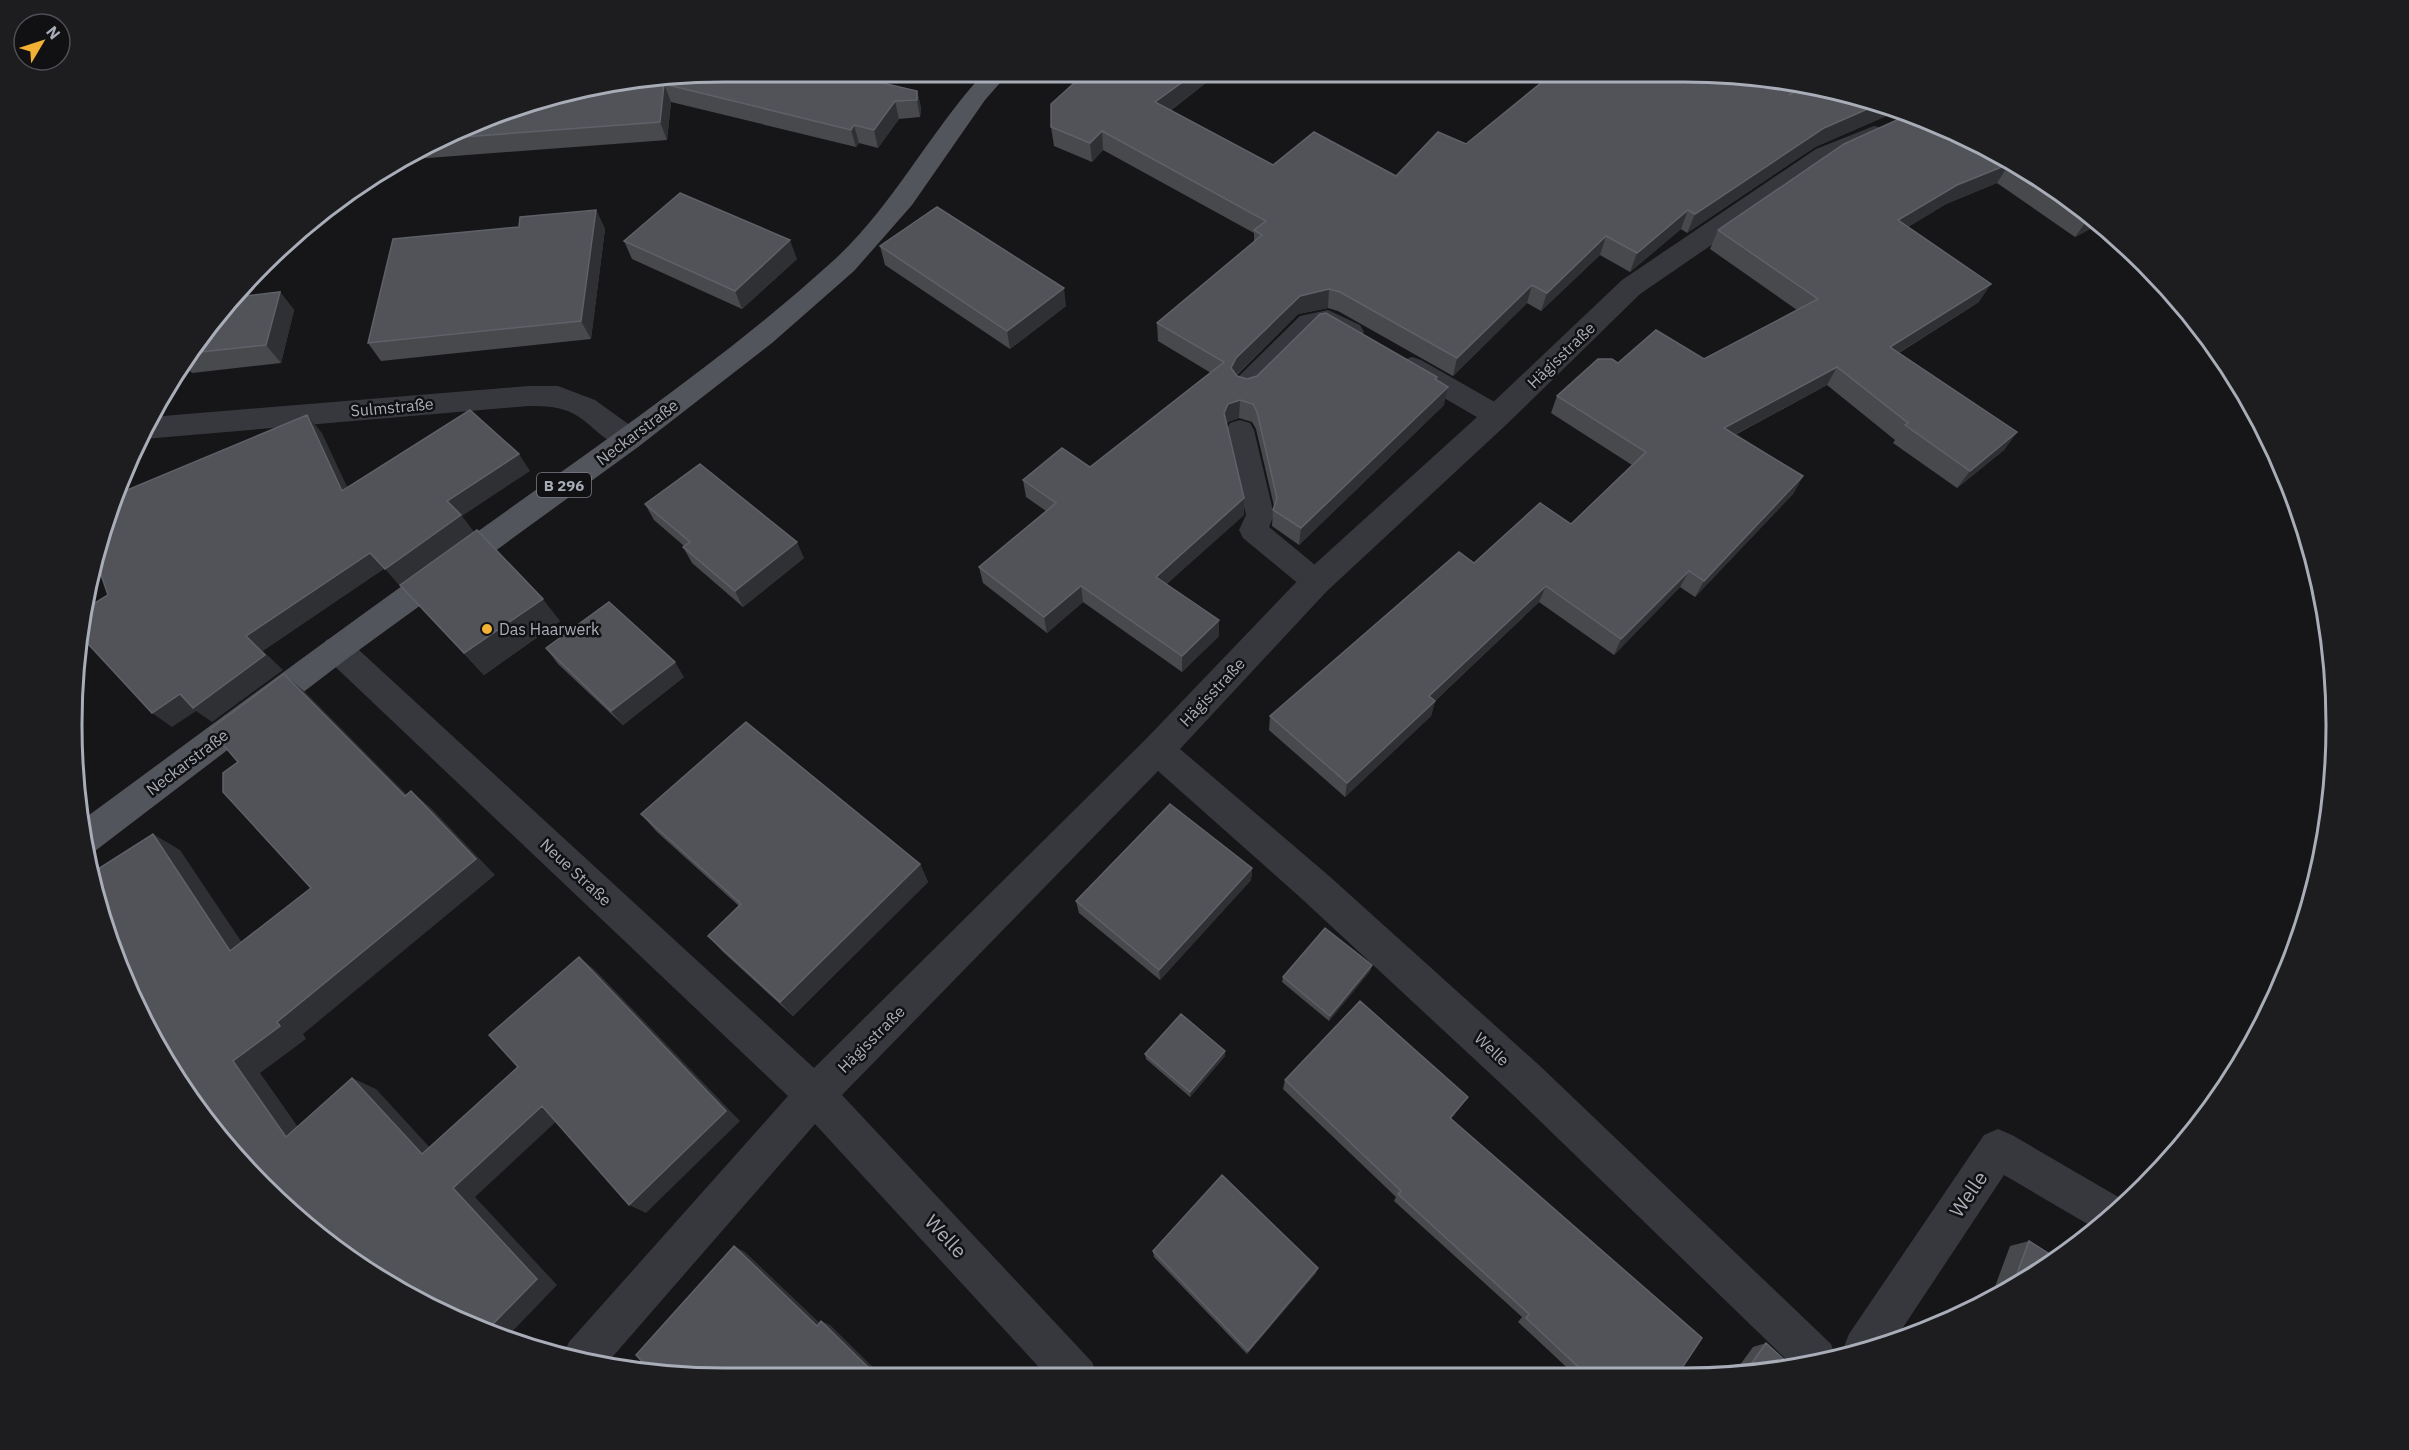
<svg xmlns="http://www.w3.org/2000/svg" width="2409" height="1450" font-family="'IBM Plex Sans',sans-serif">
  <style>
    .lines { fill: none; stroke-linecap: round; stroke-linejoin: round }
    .lane { fill: #37383d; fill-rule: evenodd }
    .street { fill: #37383d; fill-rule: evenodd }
    .primary { fill: #53555c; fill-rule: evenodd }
    .wall { fill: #47494d }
    .shaded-wall { fill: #2f3033 }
    .building { fill: #525359; stroke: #5f6168; stroke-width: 1.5 }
    .poi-dot { fill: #f2b134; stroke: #111113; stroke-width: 2 }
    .labels { text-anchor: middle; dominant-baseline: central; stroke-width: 5; stroke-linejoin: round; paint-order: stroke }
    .shield { fill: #111113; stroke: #7b7e86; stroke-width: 1.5 }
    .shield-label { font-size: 15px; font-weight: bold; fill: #a8adb8 }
    .street-label { font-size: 16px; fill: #a8adb8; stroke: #111113 }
    .poi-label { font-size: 16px; fill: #a8adb8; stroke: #111113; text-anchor: start }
    .near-street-label { font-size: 20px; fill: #a8adb8; stroke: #111113 }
    .rim { fill: none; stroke: #a8adb8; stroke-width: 3 }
  </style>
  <rect width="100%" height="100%" fill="#161618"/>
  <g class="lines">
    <path class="lane" d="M 1328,310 L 1360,325 L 1364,332 L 1360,339 L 1351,341 L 1325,329 L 1317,330 L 1255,392 L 1246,395 L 1237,392 L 1233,385 L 1237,378 L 1300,316 Z
      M 1412,357 L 1421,360 L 1507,409 L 1511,416 L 1507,423 L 1497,426 L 1487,423 L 1403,374 L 1399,367 L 1403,360 Z
      M 1240,420 L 1250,423 L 1254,430 L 1274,515 L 1269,527 L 1326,574 L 1331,582 L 1326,590 L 1316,594 L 1306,590 L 1243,538 L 1239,530 L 1246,515 L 1226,430 L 1230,423 Z"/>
    <path class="street" d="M 1874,126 L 1883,128 L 1886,134 L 1883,140 L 1834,161 L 1640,294 L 1507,424 L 1327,591 L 1180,749 L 1328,875 L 1540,1066 L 1831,1344 L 1835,1355 L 1791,1364 L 1512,1094 L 1302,899 L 1158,771 L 842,1095 L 1092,1362 L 1098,1377 L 1048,1377 L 815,1124 L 608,1362 L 564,1353 L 569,1342 L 788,1096 L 326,658 L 321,649 L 326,640 L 337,636 L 348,640 L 814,1068 L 1145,740 L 1305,573 L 1487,408 L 1622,280 L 1816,149 Z
      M 528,386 L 558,386 L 595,400 L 638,431 L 642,439 L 638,447 C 613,455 595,425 574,414 C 559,406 545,406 528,406 L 144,439 L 139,437 L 151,417 Z
      M 1998,1129 L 2012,1135 L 2127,1202 L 2115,1216 L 2096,1229 L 2004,1175 L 1892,1344 L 1845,1353 L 1843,1349 L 1849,1334 L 1984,1135 Z"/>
    <path class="primary" d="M 981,76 L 1006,76 L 985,100 L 912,205 L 854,271 L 772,343 L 638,447 L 348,658 L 95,851 L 85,855 L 81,821 C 213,724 344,627 477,532 C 598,445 723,361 834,260 C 892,207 928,135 981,76 Z"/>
  </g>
  <path class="wall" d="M 1216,75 L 1170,111 L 1273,165 L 1396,176 L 1466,144 L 1894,107 L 1900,110 L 1815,147 L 1687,233 L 1681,229 L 1630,272 L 1600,255 L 1541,311 L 1527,303 L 1453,376 L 1338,311 L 1328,308 L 1298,314 L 1236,376 L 1237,376 L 1247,379 L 1437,377 L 1437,381 L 1444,405 L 1299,545 L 1272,526 L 1273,510 L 1274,506 L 1256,429 L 1252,422 L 1239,418 L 1228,422 L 1227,424 L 1244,498 L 1244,515 L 1166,584 L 1219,636 L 1182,672 L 1083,602 L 1047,633 L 983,583 L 979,567 L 1046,511 L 1026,497 L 1023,480 L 1090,467 L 1211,373 L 1158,341 L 1157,323 L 1254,242 L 1254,233 L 1103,150 L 1092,162 L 1054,146 L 1051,127 Z
    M 639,78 L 917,91 L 921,108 L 920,117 L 899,119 L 878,148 L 859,143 L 856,147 L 671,102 L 667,140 L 402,160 L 436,140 Z
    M 1910,114 L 2047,182 L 2115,238 L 2096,226 L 2075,237 L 1997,183 L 1946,204 L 1908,227 L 1979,302 L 1899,353 L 2017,432 L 2004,450 L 1957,488 L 1893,443 L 1895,440 L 1827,385 L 1735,435 L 1803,476 L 1793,494 L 1695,597 L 1680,587 L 1614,655 L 1539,602 L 1435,701 L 1431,716 L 1345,797 L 1269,730 L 1270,716 L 1474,563 L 1571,524 L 1632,465 L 1551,413 L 1557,396 L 1618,363 L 1704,359 L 1797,310 L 1710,249 L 1718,230 Z
    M 596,210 L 605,229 L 591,339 L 381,361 L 368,343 L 519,227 Z
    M 624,241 L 797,259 L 742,309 L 632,259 Z
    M 880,246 L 1066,306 L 1010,349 L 885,265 Z
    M 280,292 L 294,310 L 281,363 L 192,373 L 184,364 L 207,328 Z
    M 645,504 L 804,558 L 743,607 L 692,563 L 683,547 L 684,546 L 654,520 Z
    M 400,585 L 560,621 L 484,675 Z
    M 546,648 L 684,677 L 623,725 L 558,664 Z
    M 641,814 L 920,864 L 928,882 L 793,1016 L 723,952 L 708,936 L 739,906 L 657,832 Z
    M 1252,868 L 1251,880 L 1160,980 L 1079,913 L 1076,901 Z
    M 1372,965 L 1370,971 L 1329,1021 L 1282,982 L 1283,977 Z
    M 1145,1054 L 1225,1056 L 1190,1097 L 1146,1059 Z
    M 1285,1080 L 1462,1105 L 1451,1119 L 1676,1377 L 1577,1377 L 1518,1322 L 1522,1317 L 1394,1201 L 1396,1197 L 1283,1089 Z
    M 2029,1241 L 2056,1258 L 2010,1291 L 1990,1300 L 2010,1246 Z
    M 1153,1251 L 1316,1273 L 1247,1354 L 1154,1257 Z
    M 1766,1343 L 1789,1364 L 1732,1376 L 1753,1347 Z"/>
  <path class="shaded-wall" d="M 1216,75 L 1155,122 L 1155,102 L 1191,76 Z
    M 664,84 L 671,102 L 667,140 L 660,122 Z
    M 1796,87 L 1803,89 L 1789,95 Z
    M 917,91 L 921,108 L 920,117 L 917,100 Z
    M 895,101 L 899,119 L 878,148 L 874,130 Z
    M 1879,104 L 1894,107 L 1900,110 L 1815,147 L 1687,233 L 1695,214 L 1824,128 Z
    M 854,125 L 859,143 L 856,147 L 851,130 Z
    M 1102,131 L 1103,150 L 1092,162 L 1090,143 Z
    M 2009,164 L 1997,183 L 1946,204 L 1888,239 L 1898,220 L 1957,185 Z
    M 596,210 L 605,229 L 591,339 L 581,321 Z
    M 1688,210 L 1681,229 L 1630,272 L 1637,253 Z
    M 2090,218 L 2097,224 L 2096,226 L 2075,237 L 2088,219 Z
    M 1606,236 L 1600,255 L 1541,311 L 1547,293 Z
    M 790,240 L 797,259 L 742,309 L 735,291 Z
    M 1991,284 L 1979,302 L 1879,365 L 1890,347 Z
    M 1532,285 L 1527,303 L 1453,376 L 1457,358 Z
    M 1064,288 L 1066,306 L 1010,349 L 1007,331 Z
    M 1329,289 L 1328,308 L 1298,314 L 1235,376 L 1231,368 L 1236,358 L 1300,296 Z
    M 280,292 L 294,310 L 281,363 L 266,345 Z
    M 1837,367 L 1827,385 L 1715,445 L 1724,428 Z
    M 1448,387 L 1444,405 L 1299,545 L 1301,528 Z
    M 1240,400 L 1239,418 L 1228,422 L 1224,431 L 1224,413 L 1228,404 Z
    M 307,415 L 322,433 L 357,508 L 342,491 Z
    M 2017,432 L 2004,450 L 1957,488 L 1970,471 Z
    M 519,454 L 530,471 L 462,516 L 474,532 L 399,585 L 385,569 L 447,501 Z
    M 1803,476 L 1793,494 L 1695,597 L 1704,581 Z
    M 1244,498 L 1244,515 L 1157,593 L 1156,577 Z
    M 797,542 L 804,558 L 743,607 L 735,591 Z
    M 370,553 L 384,569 L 263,651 L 283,670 L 212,722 L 196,711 L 172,727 L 152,713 L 246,636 Z
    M 1689,571 L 1680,587 L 1614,655 L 1621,639 Z
    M 1081,586 L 1083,602 L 1047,633 L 1044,617 Z
    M 1546,586 L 1539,602 L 1424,711 L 1429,696 Z
    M 543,599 L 560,621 L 484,675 L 464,653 Z
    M 1219,620 L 1219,636 L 1182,672 L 1182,656 Z
    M 675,662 L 684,677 L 623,725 L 611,711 Z
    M 284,674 L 306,693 L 425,813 L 405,796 Z
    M 1435,701 L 1431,716 L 1345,797 L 1347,783 Z
    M 411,791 L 431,808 L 495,875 L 303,1034 L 306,1039 L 260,1073 L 312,1147 L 286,1137 L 233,1061 L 277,1022 Z
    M 153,834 L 180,850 L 257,965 L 230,951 Z
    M 920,864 L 928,882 L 793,1016 L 780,1002 Z
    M 1252,868 L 1251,880 L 1160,980 L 1159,970 Z
    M 579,957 L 596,971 L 740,1121 L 646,1213 L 629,1205 Z
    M 1372,965 L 1370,971 L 1329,1021 L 1330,1016 Z
    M 1225,1051 L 1225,1056 L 1190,1097 L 1190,1092 Z
    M 352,1078 L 376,1089 L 445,1164 L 422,1154 Z
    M 1468,1097 L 1462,1105 L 1445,1126 L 1450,1118 Z
    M 542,1106 L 561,1117 L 475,1197 L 557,1285 L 505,1339 L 487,1330 L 453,1188 Z
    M 734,1246 L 745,1252 L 826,1329 L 817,1326 Z
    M 1318,1268 L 1316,1273 L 1247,1354 L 1248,1351 Z
    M 821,1321 L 830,1325 L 883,1377 L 878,1377 Z"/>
  <path class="building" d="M 1727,73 L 1796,87 L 1789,95 L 1801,88 L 1879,104 L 1824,128 L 1695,214 L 1688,210 L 1637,253 L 1606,236 L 1547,293 L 1532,285 L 1457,358 L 1340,292 L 1329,289 L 1300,296 L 1236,358 L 1231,368 L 1237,376 L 1247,379 L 1257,376 L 1320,314 L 1326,313 L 1437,377 L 1435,379 L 1448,387 L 1301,528 L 1273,510 L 1277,498 L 1257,412 L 1253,404 L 1240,400 L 1228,404 L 1224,413 L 1244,498 L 1156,577 L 1219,620 L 1182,656 L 1081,586 L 1044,617 L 979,567 L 1056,503 L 1023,480 L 1062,448 L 1090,467 L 1224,362 L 1157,323 L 1262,235 L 1254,230 L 1266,221 L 1102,131 L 1090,143 L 1051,127 L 1051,104 L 1082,76 L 1191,76 L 1155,102 L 1273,165 L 1314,132 L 1396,176 L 1438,132 L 1466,144 L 1552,74 Z
    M 857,77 L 917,91 L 917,100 L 895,101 L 874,130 L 854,125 L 851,130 L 664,84 L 660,122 L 437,139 L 515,107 L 639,78 Z
    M 1910,114 L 2047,182 L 2090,218 L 2088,219 L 2009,164 L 1957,185 L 1898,220 L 1991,284 L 1890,347 L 2017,432 L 1970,471 L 1905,425 L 1908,423 L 1837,367 L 1724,428 L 1803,476 L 1704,581 L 1689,571 L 1621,639 L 1546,586 L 1429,696 L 1435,701 L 1347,783 L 1270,716 L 1459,552 L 1474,563 L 1540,503 L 1571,524 L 1646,452 L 1557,396 L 1598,359 L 1612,359 L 1618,363 L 1656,330 L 1704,359 L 1818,299 L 1718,230 L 1844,144 Z
    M 680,193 L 790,240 L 735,291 L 624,241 Z
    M 937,207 L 1064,288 L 1007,331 L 880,246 Z
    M 596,210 L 581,321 L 368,343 L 393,239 L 519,227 L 520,217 Z
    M 280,292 L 266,345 L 191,353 L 207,328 L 238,297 Z
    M 470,410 L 519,454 L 447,501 L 461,515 L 385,569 L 370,553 L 246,636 L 265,655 L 193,708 L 180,694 L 152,713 L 79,634 L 85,609 L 108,595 L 96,560 L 107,515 L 115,495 L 307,415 L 342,491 Z
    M 700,464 L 797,542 L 735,591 L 683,547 L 690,542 L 645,504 Z
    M 477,530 L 543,599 L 464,653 L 400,585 Z
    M 609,602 L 675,662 L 611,711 L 546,648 Z
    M 284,674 L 405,796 L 411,791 L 476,859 L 277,1022 L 280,1026 L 233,1061 L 286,1137 L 352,1078 L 422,1154 L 518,1067 L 489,1035 L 579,957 L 726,1111 L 629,1205 L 542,1106 L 453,1188 L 537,1279 L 487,1330 L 362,1268 L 264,1187 L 207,1122 L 178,1080 L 154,1039 L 107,935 L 90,874 L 153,834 L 230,951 L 311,888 L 223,792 L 223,773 L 238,762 L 210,729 Z
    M 746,722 L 920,864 L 780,1002 L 708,936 L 741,904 L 641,814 Z
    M 1170,804 L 1252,868 L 1159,970 L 1076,901 Z
    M 1325,928 L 1372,965 L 1330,1016 L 1283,977 Z
    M 1360,1001 L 1468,1097 L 1450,1118 L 1702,1338 L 1676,1377 L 1589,1377 L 1526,1318 L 1529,1314 L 1398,1194 L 1401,1191 L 1285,1080 Z
    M 1181,1014 L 1225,1051 L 1190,1092 L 1145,1054 Z
    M 1222,1175 L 1318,1268 L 1248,1351 L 1153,1251 Z
    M 2029,1241 L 2056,1258 L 2011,1290 Z
    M 734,1246 L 817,1326 L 821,1321 L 878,1377 L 682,1377 L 650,1370 L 636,1355 Z
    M 1766,1343 L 1789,1364 L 1745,1373 Z"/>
  <circle class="poi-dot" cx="487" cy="629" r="6"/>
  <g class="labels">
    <rect class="shield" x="537" y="473" width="54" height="24" rx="4.5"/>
    <g class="shield-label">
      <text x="564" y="485">B 296</text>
    </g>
    <g class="street-label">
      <text transform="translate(1561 355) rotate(-44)">Hägisstraße</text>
      <text transform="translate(392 407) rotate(-5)">Sulmstraße</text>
      <text transform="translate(637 432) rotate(-37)">Neckarstraße</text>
      <text transform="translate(1212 692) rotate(-47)">Hägisstraße</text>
      <text transform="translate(187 762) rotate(-37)">Neckarstraße</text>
      <text transform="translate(576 872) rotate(43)">Neue Straße</text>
      <text transform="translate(871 1039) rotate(-45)">Hägisstraße</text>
      <text transform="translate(1492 1049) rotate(43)">Welle</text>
    </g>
    <g class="poi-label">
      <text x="499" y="629">Das Haarwerk</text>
    </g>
    <g class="near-street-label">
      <text transform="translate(1968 1194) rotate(-56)">Welle</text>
      <text transform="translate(946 1236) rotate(47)">Welle</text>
    </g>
  </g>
  <path d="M0 0H2409V1450H0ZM724 82H1684A642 642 0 0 1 2326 724V726A642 642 0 0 1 1684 1368H724A642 642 0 0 1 82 726V724A642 642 0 0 1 724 82Z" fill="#1d1d20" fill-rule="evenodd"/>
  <path class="rim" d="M724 82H1684A642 642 0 0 1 2326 724V726A642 642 0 0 1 1684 1368H724A642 642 0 0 1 82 726V724A642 642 0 0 1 724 82Z"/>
  <g transform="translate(42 42) rotate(51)"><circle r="28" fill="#111113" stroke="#4d4f55" stroke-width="1.5"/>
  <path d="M0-4.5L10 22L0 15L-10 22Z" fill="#f2b134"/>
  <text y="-9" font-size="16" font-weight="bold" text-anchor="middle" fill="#a8adb8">N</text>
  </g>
</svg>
